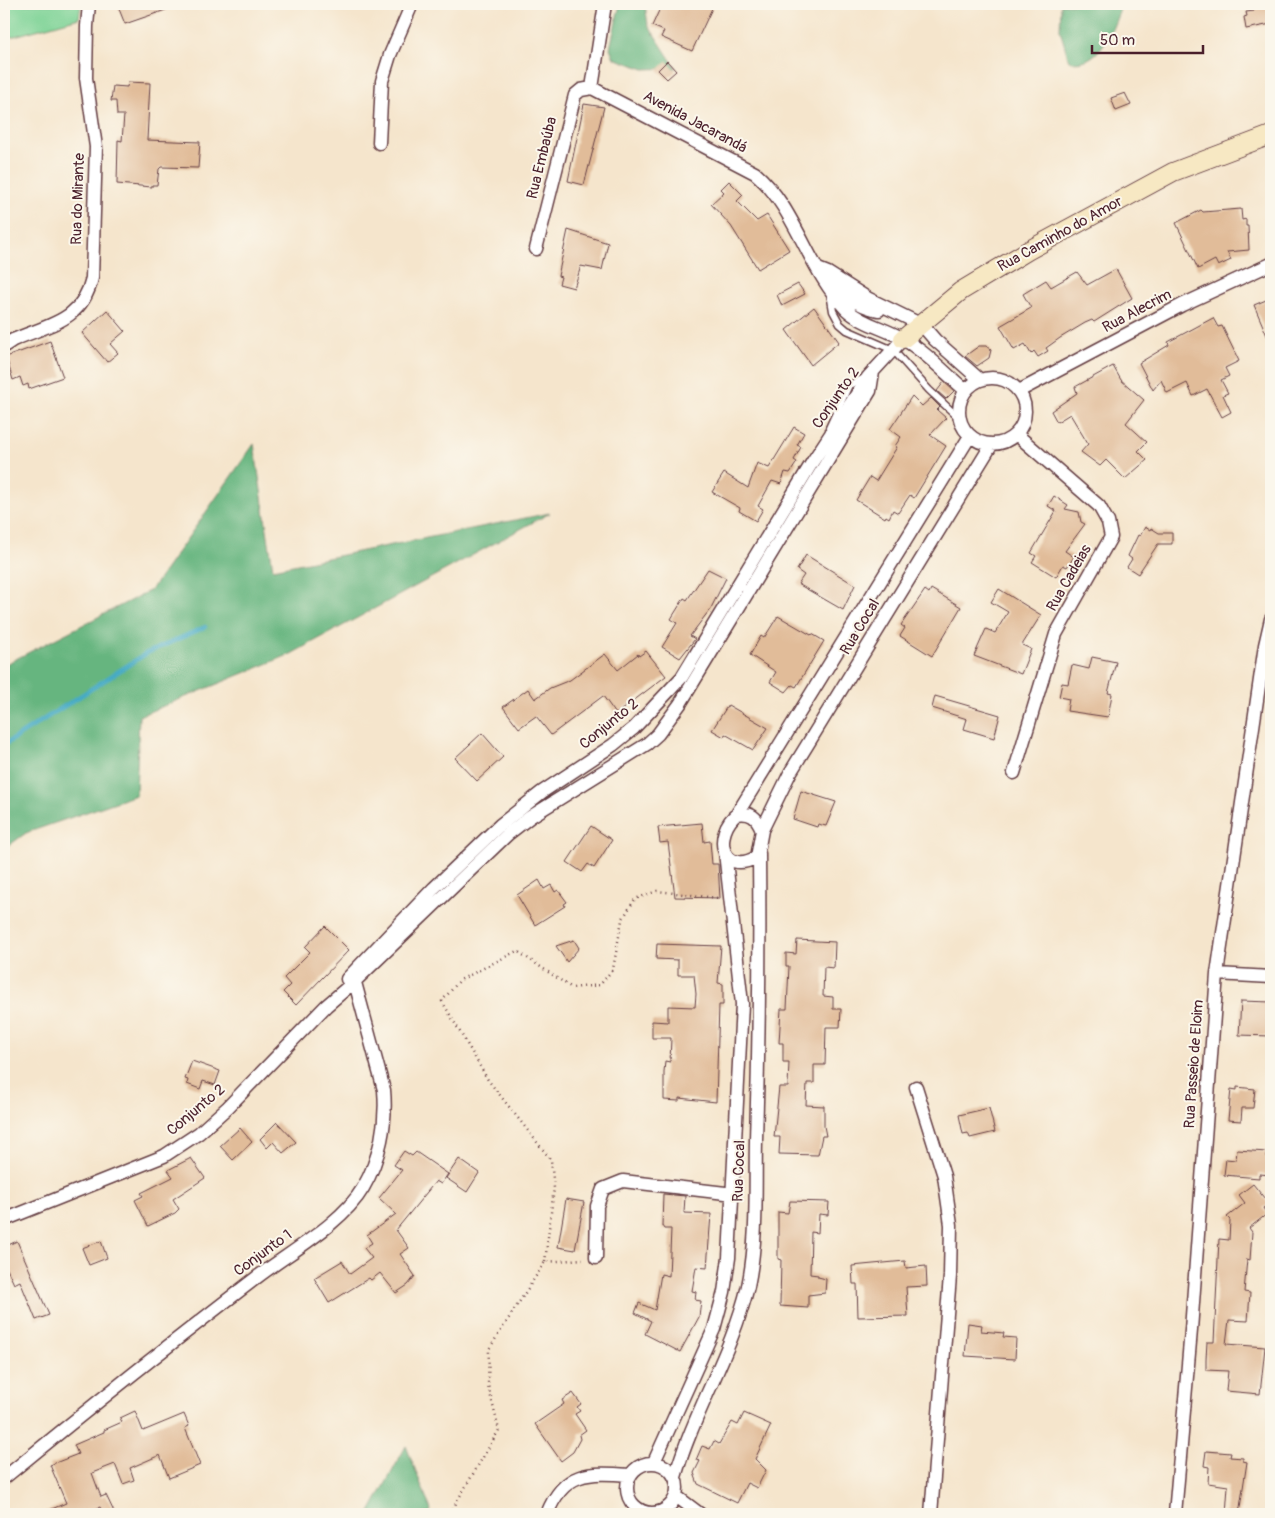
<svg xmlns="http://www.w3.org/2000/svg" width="1275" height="1518" font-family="Pangolin,sans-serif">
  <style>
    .green { fill: #7ed396; stroke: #647960 }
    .forest { fill: #66b57f; stroke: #586a55 }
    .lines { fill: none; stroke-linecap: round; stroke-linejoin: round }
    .stream { stroke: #46abc5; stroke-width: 4.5 }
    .building { fill: #e1bc99 }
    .lane-casing { stroke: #643d43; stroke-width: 9 }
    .street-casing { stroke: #643d43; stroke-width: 15 }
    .secondary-casing { stroke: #643d43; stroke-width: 20 }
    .path { stroke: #643d43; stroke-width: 2.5; stroke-dasharray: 1 4; stroke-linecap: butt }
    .lane { stroke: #fff; stroke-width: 6 }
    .street { stroke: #fff; stroke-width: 12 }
    .secondary { stroke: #f7e8c3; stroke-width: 18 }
    .labels { text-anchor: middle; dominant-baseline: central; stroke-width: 4; stroke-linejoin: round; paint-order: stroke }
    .street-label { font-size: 15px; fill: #4a1f2b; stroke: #fbf7ec }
  </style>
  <rect width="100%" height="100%" fill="#fbf7ec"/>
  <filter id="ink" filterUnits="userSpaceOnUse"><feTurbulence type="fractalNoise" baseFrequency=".02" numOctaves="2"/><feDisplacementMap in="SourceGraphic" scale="10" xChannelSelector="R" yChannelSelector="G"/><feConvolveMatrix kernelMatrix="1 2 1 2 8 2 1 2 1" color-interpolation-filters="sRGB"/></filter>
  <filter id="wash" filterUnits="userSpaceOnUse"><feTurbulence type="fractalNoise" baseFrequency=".0096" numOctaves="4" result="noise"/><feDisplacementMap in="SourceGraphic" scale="20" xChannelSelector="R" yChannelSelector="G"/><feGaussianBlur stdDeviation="1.12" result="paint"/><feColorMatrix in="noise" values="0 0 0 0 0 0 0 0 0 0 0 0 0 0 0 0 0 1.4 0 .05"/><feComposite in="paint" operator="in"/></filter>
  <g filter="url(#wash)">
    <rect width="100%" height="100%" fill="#f5e5cc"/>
    <path class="green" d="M 4,4 L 81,4 L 79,18 L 4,39 Z"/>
    <path class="forest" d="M 620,4 L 645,4 L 648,25 L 676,68 L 644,69 L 614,58 L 610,48 Z
      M 1061,4 L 1122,4 C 1113,27 1101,68 1069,61 L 1060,30 Z
      M 254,444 L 273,569 L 550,513 L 291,654 L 139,716 L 136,795 L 26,833 L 4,849 L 4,665 L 151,590 Z
      M 406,1446 L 431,1510 L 429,1514 L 369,1514 Z"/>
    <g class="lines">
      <path class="stream" d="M 4,745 L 147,653 L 205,627"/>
    </g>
    <g id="blocks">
      <path class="building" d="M 117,4 L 176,4 L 177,6 L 125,24 Z
        M 662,4 L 714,4 L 692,51 L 661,37 L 664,31 L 652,26 Z
        M 1253,4 L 1271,4 L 1271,24 L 1246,29 L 1244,17 L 1247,16 L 1246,12 L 1254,11 Z
        M 667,61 L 676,71 L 667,79 L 658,70 Z
        M 128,82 L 150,83 L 147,140 L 200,142 L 198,168 L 161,167 L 159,169 L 157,185 L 152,185 L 152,187 L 117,184 L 118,140 L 122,141 L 124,115 L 117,115 L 116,101 L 111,101 L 113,86 L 127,87 Z
        M 1125,93 L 1131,105 L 1116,111 L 1111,98 Z
        M 584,104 L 604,107 L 584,185 L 568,181 Z
        M 729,181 L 743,195 L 737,201 L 757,221 L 767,215 L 789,250 L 758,269 L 731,226 L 711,204 L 724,192 L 721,189 Z
        M 1241,209 L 1242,220 L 1246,219 L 1246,226 L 1248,226 L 1249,250 L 1227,252 L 1231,260 L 1218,266 L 1215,260 L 1198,269 L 1176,223 L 1201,210 L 1203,212 Z
        M 568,230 L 608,243 L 602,270 L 581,266 L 574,288 L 559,284 L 561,277 L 558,276 Z
        M 1116,269 L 1132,298 L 1094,322 L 1092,320 L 1085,323 L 1060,338 L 1046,348 L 1048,351 L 1038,357 L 1034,351 L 1031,354 L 1025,344 L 1014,350 L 1000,326 L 1031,308 L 1023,294 L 1046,280 L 1051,287 L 1077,272 L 1087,285 Z
        M 798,284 L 805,294 L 782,306 L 777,295 Z
        M 1271,298 L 1271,345 L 1254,305 Z
        M 814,307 L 839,342 L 811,365 L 786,330 Z
        M 107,310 L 125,331 L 110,344 L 118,353 L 107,362 L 82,333 Z
        M 1213,318 L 1218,327 L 1222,326 L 1239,361 L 1225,368 L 1229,376 L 1221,380 L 1228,393 L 1223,395 L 1231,412 L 1222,417 L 1207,389 L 1193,396 L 1187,383 L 1167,393 L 1161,380 L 1153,390 L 1139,363 L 1169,345 L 1168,342 Z
        M 50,341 L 63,377 L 29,389 L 28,384 L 23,386 L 20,377 L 13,380 L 6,357 Z
        M 979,346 L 986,346 L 991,350 L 989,358 L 977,366 L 965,356 Z
        M 1113,366 L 1121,380 L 1144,400 L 1126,423 L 1147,442 L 1138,451 L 1147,460 L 1125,479 L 1106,460 L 1100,466 L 1081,452 L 1088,444 L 1070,414 L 1057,422 L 1051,411 L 1077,393 L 1075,387 Z
        M 944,382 L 954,391 L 946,399 L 937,391 Z
        M 912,396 L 922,406 L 931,398 L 940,407 L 937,410 L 946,418 L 930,435 L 946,446 L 914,498 L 910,495 L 898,513 L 893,510 L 889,518 L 886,516 L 885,518 L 856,500 L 870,477 L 876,481 L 897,447 L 895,446 L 901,437 L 890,429 Z
        M 794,427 L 804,433 L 797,445 L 801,447 L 794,460 L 797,462 L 790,473 L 785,472 L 781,484 L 772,481 L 758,506 L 763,509 L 756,521 L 739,511 L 740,508 L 712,492 L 724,473 L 748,488 L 757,463 L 769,468 Z
        M 1054,496 L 1068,505 L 1065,509 L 1079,512 L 1081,522 L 1085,524 L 1065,551 L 1074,557 L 1067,567 L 1063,565 L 1056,577 L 1032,562 L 1036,556 L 1031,553 L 1056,511 L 1048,506 Z
        M 1145,527 L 1150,530 L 1151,528 L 1159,533 L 1172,533 L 1172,544 L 1158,544 L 1138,574 L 1127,567 L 1132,559 L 1128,556 L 1138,535 L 1140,536 Z
        M 806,555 L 855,585 L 843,610 L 798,584 L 804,575 L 797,570 Z
        M 708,569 L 726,578 L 711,608 L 690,636 L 695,639 L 680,658 L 662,647 L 677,623 L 671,619 L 684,598 L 687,600 Z
        M 931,589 L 961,607 L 932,656 L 900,636 L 905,628 L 901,625 L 910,612 L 925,590 L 929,593 Z
        M 999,589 L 1041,615 L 1022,645 L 1031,649 L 1021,674 L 974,656 L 986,629 L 995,633 L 1008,612 L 991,602 Z
        M 778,616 L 811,635 L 812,634 L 824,641 L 796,687 L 792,685 L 786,692 L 770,682 L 776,672 L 750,655 L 761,636 L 764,638 Z
        M 646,651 L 666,676 L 616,714 L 603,696 L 551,735 L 536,716 L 519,728 L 503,707 L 528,689 L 535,699 L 550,688 L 570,680 L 605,654 L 618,670 L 638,654 L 639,656 Z
        M 1092,657 L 1116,662 L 1108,693 L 1112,694 L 1108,717 L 1067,711 L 1069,699 L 1059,697 L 1062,683 L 1068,684 L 1072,665 L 1089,669 Z
        M 935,696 L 1000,715 L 994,738 L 964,729 L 967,719 L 932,708 Z
        M 728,705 L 768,728 L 753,750 L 725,734 L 724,737 L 712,730 Z
        M 482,733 L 503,757 L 477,781 L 455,758 Z
        M 801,791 L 836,802 L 826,826 L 818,824 L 817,827 L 793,819 Z
        M 702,823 L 704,842 L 710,841 L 712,864 L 718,864 L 720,898 L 675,897 L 668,842 L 660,843 L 658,827 Z
        M 591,826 L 612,840 L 594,868 L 588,864 L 582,872 L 567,862 Z
        M 539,880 L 544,889 L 551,885 L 555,892 L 558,890 L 567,902 L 564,904 L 565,906 L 535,925 L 517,895 Z
        M 325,926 L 349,950 L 296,1005 L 283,992 L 290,985 L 284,978 L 310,952 L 305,947 Z
        M 574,940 L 579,948 L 567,962 L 556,946 Z
        M 797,940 L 835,942 L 834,968 L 824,967 L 823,996 L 833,997 L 833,1009 L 841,1009 L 840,1027 L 826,1027 L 825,1065 L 814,1065 L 814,1083 L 807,1083 L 806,1105 L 824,1106 L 824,1126 L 826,1136 L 822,1136 L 818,1155 L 779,1154 L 780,1137 L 774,1137 L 779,1087 L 788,1087 L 789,1062 L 783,1062 L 783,1043 L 779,1043 L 781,1009 L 787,1009 L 789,966 L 786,966 L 786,953 L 796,954 Z
        M 657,944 L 721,946 L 718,983 L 723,984 L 723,1005 L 719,1005 L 716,1102 L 679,1098 L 679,1101 L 664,1100 L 664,1072 L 665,1061 L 670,1062 L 671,1038 L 652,1038 L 652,1021 L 668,1022 L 668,1006 L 695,1007 L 696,994 L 694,975 L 678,975 L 678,960 L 656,959 Z
        M 1241,1001 L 1271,1002 L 1271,1036 L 1239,1035 Z
        M 192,1061 L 220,1071 L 215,1085 L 203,1081 L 200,1089 L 187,1084 L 188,1080 L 185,1079 Z
        M 1237,1087 L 1255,1089 L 1253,1108 L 1242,1108 L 1241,1121 L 1228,1120 L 1231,1089 L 1237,1090 Z
        M 989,1108 L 995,1132 L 970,1138 L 968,1133 L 963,1134 L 959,1115 Z
        M 277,1122 L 296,1142 L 283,1153 L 273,1142 L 267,1148 L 260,1139 Z
        M 240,1128 L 252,1142 L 233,1160 L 220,1146 Z
        M 1237,1150 L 1267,1152 L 1266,1156 L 1271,1156 L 1271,1175 L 1259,1174 L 1259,1178 L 1224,1175 L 1226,1159 L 1236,1160 Z
        M 404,1151 L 412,1156 L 416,1152 L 448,1174 L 441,1184 L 436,1181 L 396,1230 L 409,1248 L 400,1254 L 415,1276 L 408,1285 L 396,1293 L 380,1273 L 371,1280 L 369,1278 L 329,1303 L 314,1278 L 342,1261 L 350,1274 L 372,1258 L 364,1248 L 372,1243 L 367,1235 L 396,1214 L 379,1198 L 402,1170 L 394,1165 Z
        M 191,1158 L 205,1178 L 173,1199 L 179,1209 L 175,1213 L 148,1226 L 135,1200 L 143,1196 L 141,1193 L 173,1177 L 168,1170 Z
        M 459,1159 L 479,1173 L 467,1192 L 446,1178 Z
        M 1253,1184 L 1269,1204 L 1263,1208 L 1267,1214 L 1249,1228 L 1252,1232 L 1250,1260 L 1247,1259 L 1244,1292 L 1250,1293 L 1248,1321 L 1229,1320 L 1226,1344 L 1265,1347 L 1260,1394 L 1226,1391 L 1228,1371 L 1206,1370 L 1206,1359 L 1207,1342 L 1214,1342 L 1219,1239 L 1229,1240 L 1230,1220 L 1227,1217 L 1245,1203 L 1239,1195 Z
        M 663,1194 L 685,1196 L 684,1213 L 711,1214 L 707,1268 L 696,1267 L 692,1291 L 696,1292 L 695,1300 L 701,1301 L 699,1317 L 680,1352 L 645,1334 L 651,1321 L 635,1313 L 639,1303 L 655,1310 L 661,1274 L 669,1276 L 671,1229 L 664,1229 L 662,1226 Z
        M 566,1199 L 584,1202 L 575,1250 L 558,1247 Z
        M 790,1201 L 829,1202 L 828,1215 L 819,1214 L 818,1233 L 811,1232 L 810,1274 L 818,1275 L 818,1277 L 826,1279 L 825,1293 L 808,1295 L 808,1308 L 780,1306 L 781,1260 L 778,1259 L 778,1212 L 788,1213 Z
        M 17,1241 L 49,1315 L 36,1320 L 20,1281 L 14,1284 L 7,1269 L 4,1271 L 4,1247 Z
        M 101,1241 L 107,1258 L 89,1265 L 82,1248 Z
        M 905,1261 L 906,1268 L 926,1266 L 927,1286 L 906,1287 L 908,1316 L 858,1317 L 857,1284 L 853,1284 L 852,1266 Z
        M 968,1323 L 982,1325 L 981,1331 L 1004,1333 L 1003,1337 L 1016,1338 L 1015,1359 L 965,1356 Z
        M 573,1393 L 581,1404 L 577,1407 L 580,1411 L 575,1414 L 586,1430 L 579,1435 L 580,1439 L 573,1452 L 561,1461 L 535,1424 L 564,1404 L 562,1400 Z
        M 135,1411 L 143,1431 L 184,1414 L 189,1426 L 185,1428 L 200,1465 L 169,1478 L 160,1455 L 130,1468 L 134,1480 L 123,1484 L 115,1464 L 92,1473 L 101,1497 L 106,1495 L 115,1514 L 103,1514 L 100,1507 L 83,1514 L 40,1514 L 66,1503 L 50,1465 L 78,1454 L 74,1445 L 104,1432 L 104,1430 L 122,1422 L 120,1418 Z
        M 744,1413 L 771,1425 L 755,1459 L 766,1470 L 757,1488 L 747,1483 L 737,1503 L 698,1484 L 694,1473 L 700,1461 L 696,1460 L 702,1446 L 710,1449 L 714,1441 L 719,1444 L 732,1422 L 738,1425 Z
        M 1206,1451 L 1231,1453 L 1230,1457 L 1243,1458 L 1243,1461 L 1247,1462 L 1239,1514 L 1226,1514 L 1228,1486 L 1208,1483 L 1209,1467 L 1204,1466 Z"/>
    </g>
  </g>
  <g filter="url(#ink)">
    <use href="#blocks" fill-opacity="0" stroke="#643d43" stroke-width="1"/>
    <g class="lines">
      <g class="lane-casing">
        <path id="lane" d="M 830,293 L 833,311 L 840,324 L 847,330 L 893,350 L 929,390 L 959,418
          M 829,428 L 849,385 L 865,378"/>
      </g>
      <g class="street-casing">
        <path id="street" d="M 592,88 L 605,4
          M 379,143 L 382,81 L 390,55 L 412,4
          M 536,249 L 575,95 L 581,90 L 592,88 L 755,173 C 796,208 808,270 846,309 C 862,324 885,328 903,339 C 926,352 945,373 965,390
          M 818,269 L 828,273 L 869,299 L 922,325 L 935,340 L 979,379
          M 836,287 C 848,298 862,307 879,310
          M 4,346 L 13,340 C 50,324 82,321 92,278 L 96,147 L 86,78 L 87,26 L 89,4
          M959 411a33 33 0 1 1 66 0a33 33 0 1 1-66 0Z
          M 1019,391 L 1182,305 L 1271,264
          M 1014,773 L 1056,634 L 1111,537 L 1108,522 L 1099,506 L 1016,434
          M 737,814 L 970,436
          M 762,830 C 757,817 751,812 737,814 C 713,833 720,877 757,857 L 762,830 L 790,773 L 992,444
          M 1217,974 L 1271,977
          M 347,979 L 434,888 L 500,825 L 542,792 L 613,745 L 634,728 L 682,677 L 813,461 L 868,377 L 903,339
          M 916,1087 L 944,1176 L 951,1225 L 950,1276 L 931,1514
          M 4,1220 L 164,1156 L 199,1133 L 228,1107 L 326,1006 L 355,981 L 508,834 L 530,817 L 647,744 L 658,734 L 680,704 L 870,391 L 873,372
          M 596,1258 L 597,1206 L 603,1189 L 623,1181 L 734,1194
          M 654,1462 L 714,1329 L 724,1292 L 729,1258 L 742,1004 L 725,852
          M627 1488a25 25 0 1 1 50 0a25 25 0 1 1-50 0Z
          M 675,1477 C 694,1411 732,1353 748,1286 C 758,1239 755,1188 756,1140 C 759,1044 760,949 759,853
          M 4,1478 C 87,1410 171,1343 256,1278 C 288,1253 342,1224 363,1188 C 380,1159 387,1123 384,1090 L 353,975
          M 676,1496 L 700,1514
          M 547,1514 C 564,1471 588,1472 630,1475
          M 1175,1514 L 1191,1330 L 1217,974 L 1265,645 L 1271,619"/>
      </g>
      <g class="secondary-casing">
        <path id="secondary" d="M 903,339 L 961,291 L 1029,250 L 1173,172 L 1271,135"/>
      </g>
      <path class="path" d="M 545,1262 L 554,1188 L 551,1160 L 488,1080 L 442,1001 L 460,980 L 517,951 L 572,988 L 600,985 L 613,969 L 622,920 L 635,899 L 657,891 L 718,898
        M 452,1514 L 456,1503 L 499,1430 L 488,1385 L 489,1349 L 545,1262 L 583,1259"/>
      <use href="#lane" class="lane"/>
      <use href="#street" class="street"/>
      <use href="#secondary" class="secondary"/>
    </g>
  </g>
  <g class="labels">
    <g class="street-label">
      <text transform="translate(695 122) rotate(28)">Avenida Jacarandá</text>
      <text transform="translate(542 158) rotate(-76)">Rua Embaúba</text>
      <text transform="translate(78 199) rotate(-88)">Rua do Mirante</text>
      <text transform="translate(1060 234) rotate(-29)">Rua Caminho do Amor</text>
      <text transform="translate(1137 311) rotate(-28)">Rua Alecrim</text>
      <text transform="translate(836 398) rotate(-55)">Conjunto 2</text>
      <text transform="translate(1069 578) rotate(-60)">Rua Cadeias</text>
      <text transform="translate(860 627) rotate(-59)">Rua Cocal</text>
      <text transform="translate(609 724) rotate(-39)">Conjunto 2</text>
      <text transform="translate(1194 1064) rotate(-86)">Rua Passeio de Eloim</text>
      <text transform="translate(196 1110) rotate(-40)">Conjunto 2</text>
      <text transform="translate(739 1171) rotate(-88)">Rua Cocal</text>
      <text transform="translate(263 1253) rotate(-36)">Conjunto 1</text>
    </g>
  </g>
  <rect width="1275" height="1518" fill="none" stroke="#fbf7ec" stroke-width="20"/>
  <path d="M1092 45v8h111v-8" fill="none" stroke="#4a1f2b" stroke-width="2.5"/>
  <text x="1100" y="45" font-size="15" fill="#4a1f2b" stroke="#fbf7ec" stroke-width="4" paint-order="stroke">50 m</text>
</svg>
